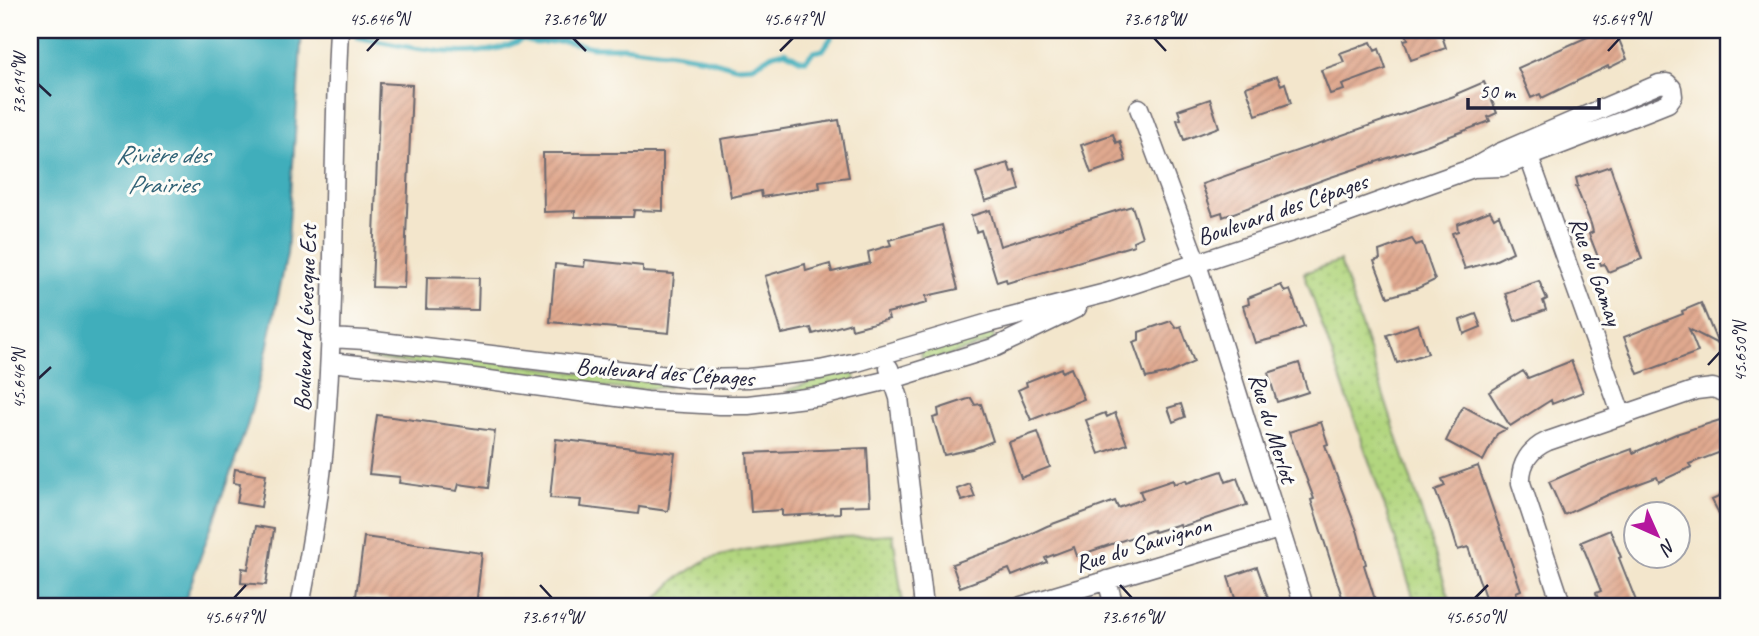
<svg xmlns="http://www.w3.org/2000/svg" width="1759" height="636" font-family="Caveat,sans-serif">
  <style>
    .grass { fill: url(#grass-dots); stroke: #6a7c5d; stroke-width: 2 }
    .water { fill: #3faebb; stroke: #30687b; stroke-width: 2 }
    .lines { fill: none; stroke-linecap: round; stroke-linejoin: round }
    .stream { stroke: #3faebb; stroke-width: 5 }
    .building { fill: url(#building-hatch) }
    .minor-casing { stroke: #6b676e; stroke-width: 21 }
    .minor { stroke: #fff; stroke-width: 18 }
    .ticks { fill: none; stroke: #22223b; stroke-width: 2.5 }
    .labels { text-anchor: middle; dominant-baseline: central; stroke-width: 6; stroke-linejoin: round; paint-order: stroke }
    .street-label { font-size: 24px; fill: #22223b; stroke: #fdfcf7 }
    .water-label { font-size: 26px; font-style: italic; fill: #2f6175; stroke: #fdfcf7 }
    .neatline { fill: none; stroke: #22223b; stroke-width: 2.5 }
    .ticks-label { font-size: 18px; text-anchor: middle; fill: #22223b }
  </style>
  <defs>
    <pattern id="grass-dots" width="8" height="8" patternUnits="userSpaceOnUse" patternTransform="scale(1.75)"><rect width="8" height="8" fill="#b2d67f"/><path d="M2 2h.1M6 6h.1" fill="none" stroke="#99b76f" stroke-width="1.8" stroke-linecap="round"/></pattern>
    <pattern id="building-hatch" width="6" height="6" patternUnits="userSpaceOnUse" patternTransform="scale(1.75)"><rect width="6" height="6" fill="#e0a98f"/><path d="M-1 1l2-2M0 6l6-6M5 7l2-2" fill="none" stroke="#c0917c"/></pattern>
  </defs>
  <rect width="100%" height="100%" fill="#fdfcf7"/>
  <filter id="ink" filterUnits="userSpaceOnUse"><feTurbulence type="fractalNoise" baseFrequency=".0143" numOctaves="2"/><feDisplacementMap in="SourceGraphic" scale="14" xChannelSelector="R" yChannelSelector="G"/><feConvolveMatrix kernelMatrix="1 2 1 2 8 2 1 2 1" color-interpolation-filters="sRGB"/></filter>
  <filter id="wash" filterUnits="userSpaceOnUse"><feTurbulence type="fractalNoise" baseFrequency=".00686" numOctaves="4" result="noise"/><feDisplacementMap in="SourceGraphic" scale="28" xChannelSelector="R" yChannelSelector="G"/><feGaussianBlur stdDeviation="1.57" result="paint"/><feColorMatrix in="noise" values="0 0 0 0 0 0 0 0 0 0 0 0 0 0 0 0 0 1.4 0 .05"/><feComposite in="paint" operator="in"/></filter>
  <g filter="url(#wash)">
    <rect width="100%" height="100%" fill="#f3e6cc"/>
    <path class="grass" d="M 1340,261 L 1452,606 L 1416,606 L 1390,522 L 1304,273 Z
      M 991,329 L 995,341 L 924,363 L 920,351 Z
      M 372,346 L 670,384 L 669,387 L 628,390 L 370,359 Z
      M 854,370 L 856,382 L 789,394 L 788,390 L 831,375 Z
      M 893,534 L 903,606 L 650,606 L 675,580 L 708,559 L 744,550 L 825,538 Z"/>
    <path class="water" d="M 30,30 L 302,30 L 287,254 L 265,359 L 247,426 L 183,606 L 30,606 Z"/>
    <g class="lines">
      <path class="stream" d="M 357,37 C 407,47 477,65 523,39 L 536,43 L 563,41 L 592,47 L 624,47 L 673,53 L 704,58 L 735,67 L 753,66 L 773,54 L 785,51 L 801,60 L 806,60 L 813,52 L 823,50 L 831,38 L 831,30"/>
    </g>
    <g id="blocks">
      <path class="building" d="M 1405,30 L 1440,30 L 1446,48 L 1411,60 L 1404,40 L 1408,39 Z
        M 1603,30 L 1615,30 L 1627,59 L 1609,68 L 1608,66 L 1542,98 L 1540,94 L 1531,98 L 1518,68 Z
        M 1371,42 L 1375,51 L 1379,49 L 1386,69 L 1342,85 L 1344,90 L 1330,94 L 1321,70 L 1344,62 L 1340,53 Z
        M 1277,76 L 1281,85 L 1285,83 L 1291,103 L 1256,115 L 1246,87 Z
        M 1484,82 L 1497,113 L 1488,117 L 1490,121 L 1424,146 L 1328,178 L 1223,217 L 1222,212 L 1213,215 L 1202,184 L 1457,95 L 1456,94 Z
        M 380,83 L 412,85 L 404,288 L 372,287 Z
        M 1210,99 L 1219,127 L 1184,140 L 1177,120 L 1181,119 L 1178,110 Z
        M 839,120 L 849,177 L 819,181 L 820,188 L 762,197 L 761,191 L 731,197 L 721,139 Z
        M 1113,134 L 1116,143 L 1120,141 L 1126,161 L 1091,173 L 1081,145 Z
        M 543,153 L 663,153 L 663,211 L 634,210 L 633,217 L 575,217 L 575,211 L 544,212 Z
        M 1008,163 L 1011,172 L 1015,171 L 1020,190 L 985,201 L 976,173 Z
        M 1610,166 L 1642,259 L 1608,272 L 1604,264 L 1601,265 L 1589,234 L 1593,232 L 1591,224 L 1576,187 L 1578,186 L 1576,178 Z
        M 1132,206 L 1142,237 L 1133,241 L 1134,245 L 1007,283 L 1006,279 L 997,282 L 981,230 L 976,232 L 971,216 L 990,210 L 1000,246 Z
        M 1490,211 L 1494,218 L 1499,215 L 1513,252 L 1494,261 L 1465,269 L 1452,233 L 1458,231 L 1457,224 Z
        M 942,225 L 958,289 L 926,296 L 927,303 L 887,313 L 889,319 L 852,329 L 851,323 L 813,334 L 811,328 L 782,334 L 765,276 L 805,264 L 806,271 L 830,264 L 832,272 L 870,263 L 868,252 L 891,245 L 889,240 Z
        M 1412,239 L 1416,245 L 1422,243 L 1435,280 L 1416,289 L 1388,297 L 1374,261 L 1380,259 L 1379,251 Z
        M 585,260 L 643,266 L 643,272 L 674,274 L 669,333 L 550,322 L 555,264 L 584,267 Z
        M 427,277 L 479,278 L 478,310 L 426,309 Z
        M 1539,281 L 1547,299 L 1543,301 L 1546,310 L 1515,321 L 1505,293 Z
        M 1281,285 L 1285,292 L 1290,290 L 1304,327 L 1279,337 L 1255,343 L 1243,306 L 1249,304 L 1248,298 Z
        M 1701,303 L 1718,344 L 1689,329 L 1698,352 L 1638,374 L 1624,337 L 1683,314 L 1682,311 Z
        M 1476,314 L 1481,327 L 1464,334 L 1460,320 Z
        M 1171,321 L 1176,328 L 1181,326 L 1194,362 L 1170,373 L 1146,378 L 1133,342 L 1139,340 L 1139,332 Z
        M 1418,324 L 1428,353 L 1397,363 L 1387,335 Z
        M 1571,361 L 1583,392 L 1552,404 L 1551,400 L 1510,426 L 1489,392 L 1523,371 L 1528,378 Z
        M 1299,363 L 1308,392 L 1277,402 L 1268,373 Z
        M 1061,368 L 1062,372 L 1071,368 L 1084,399 L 1031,420 L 1018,390 L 1027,386 L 1026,382 Z
        M 971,398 L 975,405 L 981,404 L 993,441 L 973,449 L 944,455 L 933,418 L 939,416 L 938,409 Z
        M 1181,404 L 1185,417 L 1173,422 L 1168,408 Z
        M 1463,406 L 1506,429 L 1497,434 L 1483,461 L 1446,441 Z
        M 1105,413 L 1107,417 L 1115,413 L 1127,444 L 1099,454 L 1086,420 Z
        M 377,415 L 495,431 L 488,488 L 459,484 L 457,491 L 399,483 L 400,477 L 369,474 Z
        M 1720,420 L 1729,449 L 1689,464 L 1691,467 L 1659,482 L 1657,477 L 1610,494 L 1564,515 L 1549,482 L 1586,466 L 1632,449 L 1633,453 L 1676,434 Z
        M 1321,422 L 1328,444 L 1325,445 L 1358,533 L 1366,564 L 1364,565 L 1377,606 L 1345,606 L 1311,500 L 1314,499 L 1289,432 Z
        M 1038,432 L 1050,467 L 1021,478 L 1009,442 Z
        M 556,439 L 675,453 L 668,511 L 639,507 L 638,514 L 580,507 L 581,500 L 550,498 Z
        M 867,448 L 870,505 L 840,506 L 840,513 L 782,516 L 782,510 L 751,512 L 747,453 Z
        M 1478,466 L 1521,590 L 1516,592 L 1521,606 L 1488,606 L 1468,547 L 1458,550 L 1449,521 L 1447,521 L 1435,490 L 1445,486 L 1442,479 Z
        M 235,469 L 266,474 L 261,507 L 237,503 L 240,484 L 233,483 Z
        M 1222,471 L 1226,482 L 1237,478 L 1247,505 L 1181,527 L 1180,524 L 1154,532 L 1153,530 L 1077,556 L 1074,547 L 1045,558 L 1047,562 L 1012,576 L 1009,569 L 960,587 L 952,564 L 1009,544 L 1047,526 L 1115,501 L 1118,508 L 1143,499 L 1140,491 L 1173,480 L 1174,484 L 1186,480 L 1187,483 Z
        M 970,484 L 975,497 L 962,501 L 957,489 Z
        M 1729,492 L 1729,533 L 1712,500 Z
        M 256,526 L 274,529 L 266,585 L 241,583 L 242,568 L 248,569 Z
        M 1610,530 L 1621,557 L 1619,558 L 1638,606 L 1601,606 L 1596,593 L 1601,591 L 1581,542 Z
        M 364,537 L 482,553 L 476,606 L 395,606 L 387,605 L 388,599 L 356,596 Z
        M 1257,567 L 1269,601 L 1253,606 L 1251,606 L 1249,600 L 1237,604 L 1228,577 Z"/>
    </g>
  </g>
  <g filter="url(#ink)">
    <use href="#blocks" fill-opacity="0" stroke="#6b676e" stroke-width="2"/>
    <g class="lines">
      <g class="minor-casing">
        <path id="minor" d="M 1139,108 L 1197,264 L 1304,606
          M 1526,149 L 1622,416
          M 330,338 L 365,340 L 694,379 L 748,378 L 820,370 L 857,362 L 992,322 L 1106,293 L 1334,218 L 1473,168 L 1499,153 L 1659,84 L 1667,83 L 1672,88 L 1673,96 L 1668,103 L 1648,111 L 1502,167 L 1473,168
          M 330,362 L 452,375 L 647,401 L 720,405 L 748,405 L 822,396 L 893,379 L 996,347 L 1077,308
          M 889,368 L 899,398 L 924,606
          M 1107,580 L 1114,606
          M 300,606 C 311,549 321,491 325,433 C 336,299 332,164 339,30
          M 1021,606 L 1279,529
          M 1562,606 L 1521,483 C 1520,464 1530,449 1548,441 L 1696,390 L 1713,388 L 1729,394"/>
      </g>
      <use href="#minor" class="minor"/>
    </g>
  </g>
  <path class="ticks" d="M 573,38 L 586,51M 1154,38 L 1166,51M 367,51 L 379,38M 780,51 L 793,38M 1608,51 L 1620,38M 38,84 L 51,96M 1708,365 L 1720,352M 38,379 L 51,367M 540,585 L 552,598M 1120,585 L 1132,598M 234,598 L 246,585M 1475,598 L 1488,585"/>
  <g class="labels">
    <g class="street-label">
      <text transform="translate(1282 209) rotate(-19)">Boulevard des Cépages</text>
      <text transform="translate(1596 271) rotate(70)">Rue du Gamay</text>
      <text transform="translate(305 318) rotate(-88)">Boulevard Lévesque Est</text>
      <text transform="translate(665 372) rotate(4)">Boulevard des Cépages</text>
      <text transform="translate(1273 428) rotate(73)">Rue du Merlot</text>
      <text transform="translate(1143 544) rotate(-17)">Rue du Sauvignon</text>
    </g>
    <g class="water-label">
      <text x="162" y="154">Rivière des<tspan x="162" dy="30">Prairies</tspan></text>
    </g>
  </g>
  <rect width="1759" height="636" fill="none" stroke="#fdfcf7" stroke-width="77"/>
  <g transform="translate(1657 535) rotate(135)"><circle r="33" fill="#fdfcf7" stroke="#a5a5ac" stroke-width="2"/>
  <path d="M0-5L12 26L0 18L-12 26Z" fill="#b5179e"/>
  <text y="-10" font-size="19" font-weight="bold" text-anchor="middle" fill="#22223b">N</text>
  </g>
  <path d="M1468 98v10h131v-10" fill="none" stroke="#22223b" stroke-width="3.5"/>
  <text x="1479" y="98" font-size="21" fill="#22223b" stroke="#fdfcf7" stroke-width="5" paint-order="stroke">50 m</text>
  <rect x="38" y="38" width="1682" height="560" class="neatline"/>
  <g class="ticks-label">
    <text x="379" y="25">45.646°N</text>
    <text x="573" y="25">73.616°W</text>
    <text x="793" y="25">45.647°N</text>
    <text x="1154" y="25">73.618°W</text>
    <text x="1620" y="25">45.649°N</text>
    <text transform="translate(19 84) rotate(-90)" y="6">73.614°W</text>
    <text transform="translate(1740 352) rotate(-90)" y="6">45.650°N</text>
    <text transform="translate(19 379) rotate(-90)" y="6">45.646°N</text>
    <text x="234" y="623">45.647°N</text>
    <text x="552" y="623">73.614°W</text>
    <text x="1132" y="623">73.616°W</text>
    <text x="1475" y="623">45.650°N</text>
  </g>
</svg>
